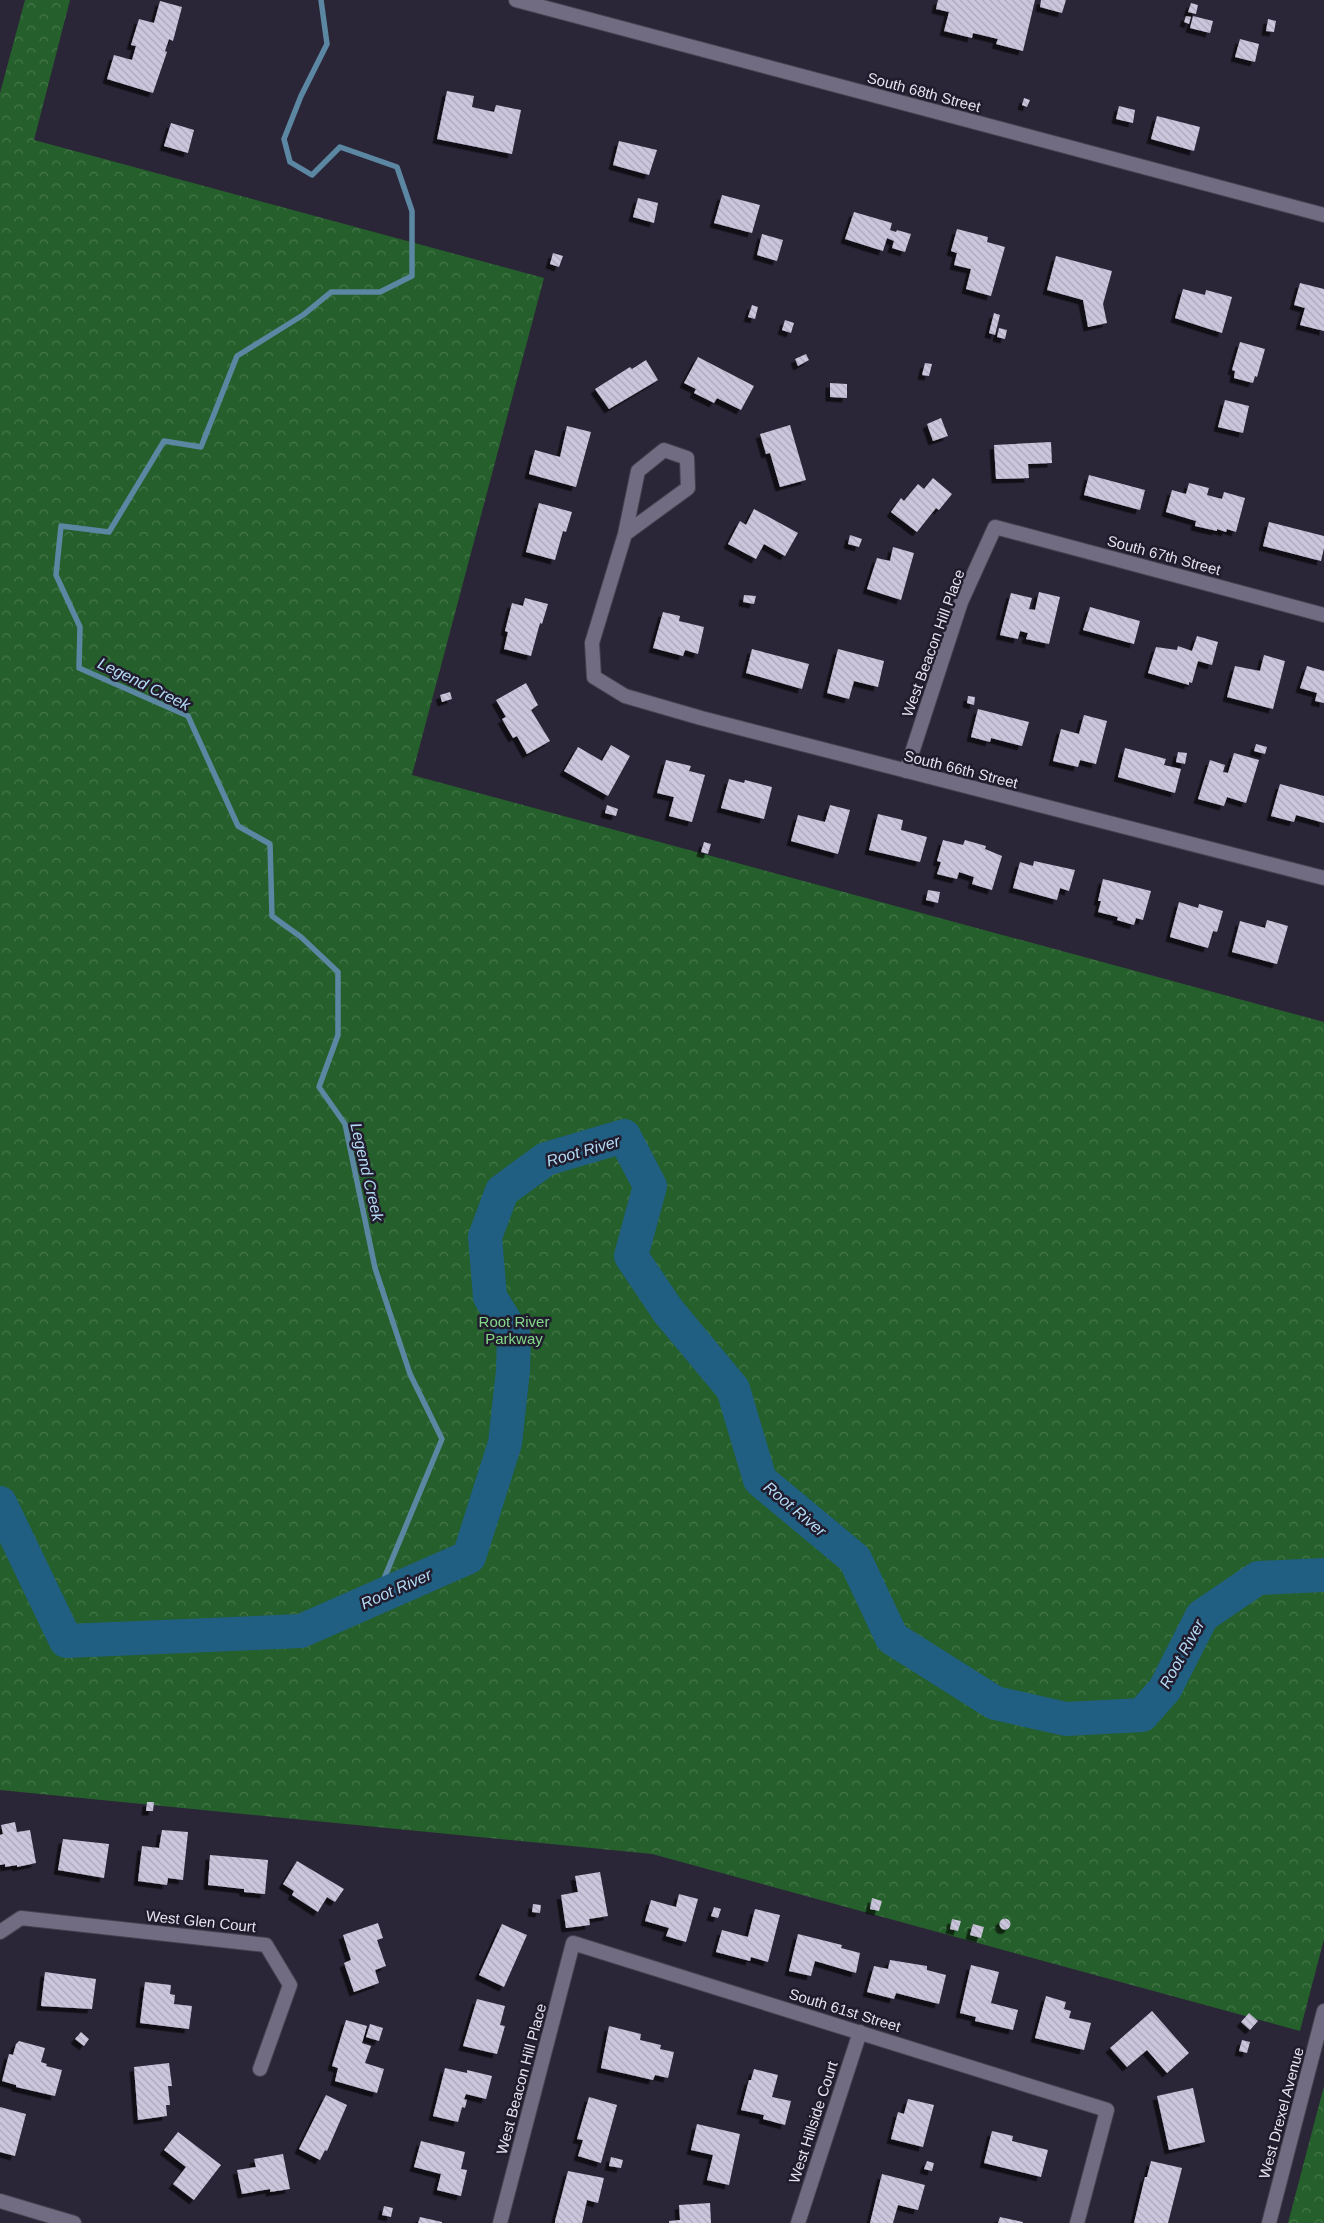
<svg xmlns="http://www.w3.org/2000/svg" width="1324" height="2223" font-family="Arial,sans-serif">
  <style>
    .forest { fill: url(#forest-crowns) }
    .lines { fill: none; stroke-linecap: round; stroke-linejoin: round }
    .stream { stroke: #5c87a3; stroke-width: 5.5 }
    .river { stroke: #215f82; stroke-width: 34 }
    .building { fill: url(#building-back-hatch); filter: url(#shadow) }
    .minor-casing { stroke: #464250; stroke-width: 16 }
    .tertiary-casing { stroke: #464250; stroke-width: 16 }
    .minor { stroke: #716c81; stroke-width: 14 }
    .tertiary { stroke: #716c81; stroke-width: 14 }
    .labels { text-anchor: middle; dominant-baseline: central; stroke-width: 5; stroke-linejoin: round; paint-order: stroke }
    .street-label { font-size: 15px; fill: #e6e4ef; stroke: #211c2d }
    .park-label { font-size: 15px; fill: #84d789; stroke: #211c2d }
    .water-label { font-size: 16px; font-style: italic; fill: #b4dbf5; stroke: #211c2d }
  </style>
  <defs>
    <pattern id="forest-crowns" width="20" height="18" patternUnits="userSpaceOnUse" patternTransform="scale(1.25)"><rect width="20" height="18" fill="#255f2b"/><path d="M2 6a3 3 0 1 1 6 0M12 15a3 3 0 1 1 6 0" fill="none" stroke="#45764a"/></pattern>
    <pattern id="building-back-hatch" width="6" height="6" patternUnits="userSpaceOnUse" patternTransform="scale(1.25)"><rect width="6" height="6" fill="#ccc6dd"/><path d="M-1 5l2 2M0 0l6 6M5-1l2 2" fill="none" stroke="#aaa6b8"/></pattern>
    <filter id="shadow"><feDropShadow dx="-4.5" dy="4.5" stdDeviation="0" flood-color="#0009"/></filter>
  </defs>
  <rect width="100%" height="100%" fill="#2b2637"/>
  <path class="forest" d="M 25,0 L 70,0 L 34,140 L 544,278 L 412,775 L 1324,1022 L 1324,1939 L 1300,2031 L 652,1854 L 0,1790 L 0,93 Z
    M 1324,2086 L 1324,2223 L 1288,2223 Z"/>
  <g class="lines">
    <path class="stream" d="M 321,0 L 327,44 L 301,96 L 284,139 L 290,162 L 312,175 L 340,147 L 397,167 L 412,211 L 412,276 L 380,292 L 331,292 L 303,315 L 237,356 L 201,447 L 164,441 L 109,532 L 61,526 L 56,575 L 80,627 L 79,668 L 188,716 L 238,826 L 270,844 L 272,916 L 301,937 L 338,972 L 338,1035 L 319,1087 L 345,1124 L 375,1268 L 410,1374 L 442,1439 L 383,1581 L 356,1593 L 333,1617"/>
    <path class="river" d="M 0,1503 L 66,1641 L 301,1631 L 469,1557 L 505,1443 L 513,1371 L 514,1336 L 490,1297 L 485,1237 L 502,1191 L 546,1159 L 624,1136 L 650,1186 L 631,1256 L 668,1311 L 733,1389 L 760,1480 L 855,1559 L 892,1638 L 995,1703 L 1066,1719 L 1142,1715 L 1165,1689 L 1202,1616 L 1258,1578 L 1324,1575"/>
  </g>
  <path class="building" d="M 938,0 L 1035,0 L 1023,51 L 996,44 L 998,39 L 973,33 L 972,38 L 944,31 L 949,12 L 936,9 Z
    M 1041,0 L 1066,0 L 1062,13 L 1040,7 Z
    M 160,1 L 182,7 L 173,41 L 169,39 L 165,51 L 167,52 L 153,93 L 107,79 L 114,55 L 132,60 L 136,46 L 131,45 L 139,19 L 154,23 Z
    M 1191,3 L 1198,5 L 1196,14 L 1188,12 Z
    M 1186,16 L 1191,17 L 1189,24 L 1184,22 Z
    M 1193,16 L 1213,21 L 1210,33 L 1190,28 Z
    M 1268,19 L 1276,21 L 1274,32 L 1266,31 Z
    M 1240,39 L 1259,44 L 1255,62 L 1235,57 Z
    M 447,91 L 474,96 L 472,107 L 494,112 L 496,105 L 521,110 L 512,154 L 437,139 Z
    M 1024,98 L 1030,100 L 1027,107 L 1022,105 Z
    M 1119,106 L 1135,110 L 1133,123 L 1116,119 Z
    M 1157,116 L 1200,127 L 1194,151 L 1151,139 Z
    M 171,123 L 194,130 L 188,153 L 164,146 Z
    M 619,141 L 657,150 L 649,175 L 613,165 Z
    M 722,195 L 760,205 L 752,233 L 714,223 Z
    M 638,198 L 658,203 L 654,223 L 633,217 Z
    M 854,212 L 892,223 L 890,230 L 896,232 L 897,230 L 911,234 L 905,252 L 892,248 L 894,241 L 887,238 L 883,251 L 845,239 Z
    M 957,229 L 988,237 L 987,242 L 1005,247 L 991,296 L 966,289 L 971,269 L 954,265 L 957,253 L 951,251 Z
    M 762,234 L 783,240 L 777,261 L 757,255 Z
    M 553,253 L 563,256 L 559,267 L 550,264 Z
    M 1056,256 L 1112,271 L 1103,304 L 1107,323 L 1088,327 L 1083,300 L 1047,290 Z
    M 1300,283 L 1324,289 L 1324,331 L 1300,325 L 1305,308 L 1294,305 Z
    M 1183,289 L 1205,295 L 1206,290 L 1232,297 L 1222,333 L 1175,318 Z
    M 752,305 L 758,307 L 755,319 L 748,317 Z
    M 994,313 L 1000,315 L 995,335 L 989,333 Z
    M 785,320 L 794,323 L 791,333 L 782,330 Z
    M 999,328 L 1007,330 L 1005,339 L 997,337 Z
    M 1240,342 L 1265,349 L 1257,377 L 1255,376 L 1253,383 L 1234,378 L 1235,371 L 1232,370 Z
    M 806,354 L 809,360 L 798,366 L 795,359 Z
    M 698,357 L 754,386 L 741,410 L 717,398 L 714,403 L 694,393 L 696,389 L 684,383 Z
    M 646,360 L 658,380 L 609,409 L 595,389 L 630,367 L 632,369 Z
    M 925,363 L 932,364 L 929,376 L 922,375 Z
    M 830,383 L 847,384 L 847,398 L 830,397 Z
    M 1225,400 L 1249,406 L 1243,433 L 1218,427 Z
    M 941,418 L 948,436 L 933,441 L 927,424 Z
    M 790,425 L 806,480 L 780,487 L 770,453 L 766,454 L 760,434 Z
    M 567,426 L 591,432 L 576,487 L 529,474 L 535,450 L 560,457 Z
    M 1051,442 L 1052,463 L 1028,464 L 1029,478 L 996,479 L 994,445 Z
    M 1089,475 L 1145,490 L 1140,510 L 1084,495 Z
    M 933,478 L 952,494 L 939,510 L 936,508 L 917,532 L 891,512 L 901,498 L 904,501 L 918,484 L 924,489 Z
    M 1189,483 L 1209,488 L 1207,495 L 1222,499 L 1224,492 L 1245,498 L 1236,532 L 1227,529 L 1226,532 L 1217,529 L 1217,531 L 1195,526 L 1196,521 L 1166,512 L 1172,490 L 1186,494 Z
    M 539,503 L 572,512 L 566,532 L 563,531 L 555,560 L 526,552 Z
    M 754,509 L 798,533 L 785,556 L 764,544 L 756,559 L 728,544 L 740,521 L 746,525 Z
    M 1269,522 L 1324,536 L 1324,548 L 1321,561 L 1263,546 Z
    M 850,535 L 862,539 L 859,547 L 848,544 Z
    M 893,547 L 914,553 L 901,600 L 867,589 L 877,558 L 890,561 Z
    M 1039,592 L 1060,597 L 1049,644 L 1026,639 L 1028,633 L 1020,631 L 1018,639 L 1000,635 L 1011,593 L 1032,598 L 1029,609 L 1035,610 Z
    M 744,595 L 756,596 L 754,604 L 743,602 Z
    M 525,598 L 548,604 L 542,624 L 540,623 L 531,656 L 504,649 L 508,632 L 505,631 L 512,603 L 523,606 Z
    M 1090,607 L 1140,621 L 1134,644 L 1083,630 Z
    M 663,612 L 680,616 L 679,621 L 704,627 L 698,654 L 685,650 L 683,656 L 653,648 Z
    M 1197,636 L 1218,642 L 1212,665 L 1198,661 L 1192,683 L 1189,682 L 1189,685 L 1148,673 L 1156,647 L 1177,650 L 1178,646 L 1192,651 Z
    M 752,649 L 809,664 L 802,689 L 746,673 Z
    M 838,649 L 884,661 L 878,687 L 854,681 L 849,699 L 827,693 Z
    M 1264,655 L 1285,661 L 1273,709 L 1227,697 L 1235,666 L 1260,671 Z
    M 1307,666 L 1324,671 L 1324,703 L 1315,701 L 1317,693 L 1300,688 Z
    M 526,683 L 538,705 L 531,710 L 550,741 L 527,754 L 517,736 L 513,738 L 502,719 L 506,717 L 496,700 Z
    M 450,692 L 452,699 L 442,702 L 440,695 Z
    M 968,696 L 975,697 L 974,705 L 967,703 Z
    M 978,709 L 1029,722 L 1022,746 L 991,738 L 990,742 L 971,737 Z
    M 1084,715 L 1107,721 L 1096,764 L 1080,760 L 1078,767 L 1053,761 L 1061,729 L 1079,734 Z
    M 1256,744 L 1267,747 L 1265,754 L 1254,751 Z
    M 611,745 L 630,756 L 608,796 L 564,771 L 578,747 L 602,761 Z
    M 1125,748 L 1166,759 L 1164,765 L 1181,769 L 1175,793 L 1118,777 Z
    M 1178,752 L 1187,753 L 1185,764 L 1176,762 Z
    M 1234,753 L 1259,760 L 1246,803 L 1227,797 L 1224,806 L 1198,799 L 1210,760 L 1225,765 L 1223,772 L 1228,773 Z
    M 666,760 L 691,766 L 689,771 L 705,775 L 692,822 L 669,816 L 674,797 L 657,793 Z
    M 729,779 L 744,783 L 745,780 L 772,787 L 764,819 L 721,808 Z
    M 1280,784 L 1324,796 L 1324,823 L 1296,815 L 1294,822 L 1271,816 Z
    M 607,805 L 618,809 L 616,816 L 605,813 Z
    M 830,805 L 850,810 L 838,854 L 791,841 L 798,815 L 825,822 Z
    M 878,814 L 903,820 L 901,830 L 927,837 L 920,862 L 869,850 Z
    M 943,840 L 963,845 L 965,840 L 986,846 L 985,849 L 1002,856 L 992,890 L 972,884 L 974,877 L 959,872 L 957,879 L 937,874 L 941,862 L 937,861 Z
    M 704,842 L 711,844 L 708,854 L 701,852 Z
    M 1034,861 L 1075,870 L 1069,891 L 1060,888 L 1057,900 L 1013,888 L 1020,862 L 1033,866 Z
    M 1103,879 L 1151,891 L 1143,920 L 1136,918 L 1134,925 L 1117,920 L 1118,917 L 1098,912 L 1101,901 L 1098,901 Z
    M 928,890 L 940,892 L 938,903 L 926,900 Z
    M 1179,902 L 1198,908 L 1199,904 L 1223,911 L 1217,932 L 1213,931 L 1208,948 L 1170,937 Z
    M 1267,920 L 1288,926 L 1277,964 L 1232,952 L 1240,921 L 1265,928 Z
    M 147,1802 L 154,1802 L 153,1811 L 146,1811 Z
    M 15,1822 L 17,1832 L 30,1830 L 36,1863 L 17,1867 L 17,1865 L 5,1867 L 5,1864 L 0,1865 L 0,1835 L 3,1834 L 1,1825 Z
    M 162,1830 L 188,1832 L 183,1880 L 168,1878 L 167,1885 L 138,1881 L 142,1846 L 159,1848 Z
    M 63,1839 L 109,1844 L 104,1878 L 58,1870 Z
    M 210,1855 L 268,1860 L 265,1894 L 244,1892 L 244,1889 L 208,1885 Z
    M 297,1861 L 344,1889 L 335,1902 L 327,1897 L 318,1912 L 292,1895 L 294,1891 L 283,1884 Z
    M 600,1872 L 608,1916 L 589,1919 L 590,1925 L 566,1928 L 561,1895 L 578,1892 L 575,1876 Z
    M 679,1894 L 698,1899 L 686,1942 L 666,1936 L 669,1928 L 645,1921 L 651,1900 L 676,1907 Z
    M 872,1898 L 882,1901 L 879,1911 L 870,1909 Z
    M 533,1904 L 541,1905 L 540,1913 L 532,1912 Z
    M 714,1907 L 721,1909 L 718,1918 L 711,1916 Z
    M 755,1909 L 780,1915 L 768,1962 L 751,1957 L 750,1961 L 716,1952 L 722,1930 L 748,1937 Z
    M999.5 1924a5.5 5.5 0 1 1 11 0a5.5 5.5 0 1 1-11 0Z
    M 952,1919 L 961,1921 L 958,1931 L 950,1929 Z
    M 378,1923 L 383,1938 L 377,1940 L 386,1966 L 375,1970 L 379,1983 L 354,1992 L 344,1963 L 351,1960 L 343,1935 Z
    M 502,1924 L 527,1935 L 504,1987 L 479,1975 Z
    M 973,1924 L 984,1927 L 981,1938 L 970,1935 Z
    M 798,1934 L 842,1945 L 841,1948 L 860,1953 L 856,1973 L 815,1961 L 811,1976 L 789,1971 Z
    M 890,1960 L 927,1966 L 927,1970 L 946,1975 L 939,2004 L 896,1993 L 894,1999 L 867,1992 L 874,1966 L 888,1969 Z
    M 971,1965 L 999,1972 L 991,2003 L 1018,2010 L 1013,2030 L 975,2021 L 976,2017 L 960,2013 Z
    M 45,1972 L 96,1979 L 92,2009 L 41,2006 Z
    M 145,1982 L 171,1985 L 170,1994 L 175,1995 L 174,2004 L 192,2006 L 189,2029 L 140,2023 Z
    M 1046,1996 L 1066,2002 L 1064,2009 L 1071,2011 L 1069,2018 L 1091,2023 L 1084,2050 L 1035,2038 Z
    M 477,1999 L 505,2006 L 500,2025 L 505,2026 L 497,2054 L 463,2046 Z
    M 1152,2011 L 1189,2053 L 1167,2073 L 1147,2050 L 1127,2067 L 1110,2048 Z
    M 1249,2013 L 1258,2021 L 1250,2030 L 1241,2022 Z
    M 346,2020 L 367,2026 L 362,2043 L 371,2046 L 365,2063 L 384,2069 L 377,2093 L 335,2081 L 338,2068 L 332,2066 Z
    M 370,2024 L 383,2028 L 379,2041 L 366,2037 Z
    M 609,2026 L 641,2034 L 640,2040 L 661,2045 L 660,2049 L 674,2052 L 668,2078 L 655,2075 L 653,2080 L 601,2068 Z
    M 81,2032 L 89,2039 L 84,2046 L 75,2039 Z
    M 1242,2040 L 1250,2042 L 1247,2053 L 1239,2051 Z
    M 19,2041 L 45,2048 L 41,2062 L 47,2064 L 46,2066 L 62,2070 L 55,2096 L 16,2087 L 16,2085 L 2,2081 L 9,2054 L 13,2055 L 16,2044 Z
    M 169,2063 L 172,2086 L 168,2086 L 170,2105 L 166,2105 L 167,2116 L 138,2120 L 134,2067 Z
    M 445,2068 L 467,2073 L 467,2070 L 492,2076 L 486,2099 L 466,2094 L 464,2099 L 467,2100 L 465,2108 L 462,2107 L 458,2122 L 433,2116 Z
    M 754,2069 L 778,2075 L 772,2097 L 791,2101 L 785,2125 L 763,2119 L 764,2115 L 741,2110 L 749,2080 L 751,2080 Z
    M 1193,2088 L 1205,2142 L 1169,2150 L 1157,2096 Z
    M 326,2095 L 347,2105 L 327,2151 L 325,2150 L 320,2160 L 299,2149 Z
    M 589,2097 L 617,2105 L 601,2163 L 578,2156 L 583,2140 L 577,2139 Z
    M 908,2099 L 934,2105 L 923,2147 L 891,2139 L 898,2112 L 904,2114 Z
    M 0,2107 L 26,2114 L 15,2156 L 0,2152 Z
    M 697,2124 L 740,2134 L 729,2185 L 707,2180 L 713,2155 L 691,2150 Z
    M 992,2131 L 1013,2136 L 1012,2141 L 1048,2150 L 1041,2177 L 984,2163 Z
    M 178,2132 L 221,2165 L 194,2200 L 173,2184 L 186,2167 L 164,2150 Z
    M 421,2141 L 465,2152 L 461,2169 L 467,2170 L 461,2196 L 437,2190 L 441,2174 L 414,2167 Z
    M 283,2154 L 290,2189 L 270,2192 L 270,2189 L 242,2194 L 237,2170 L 256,2167 L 254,2159 Z
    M 611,2157 L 623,2160 L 621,2168 L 609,2166 Z
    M 927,2161 L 934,2163 L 932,2171 L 924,2169 Z
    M 1151,2161 L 1182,2168 L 1168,2223 L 1134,2223 L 1145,2177 L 1147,2177 Z
    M 568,2171 L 604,2178 L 598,2203 L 587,2200 L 582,2223 L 555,2223 L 555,2221 Z
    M 882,2174 L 925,2185 L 918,2210 L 898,2205 L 893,2223 L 870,2223 Z
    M 710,2203 L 711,2223 L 669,2223 L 669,2221 L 680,2220 L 679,2205 Z
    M 384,2206 L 393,2208 L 391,2217 L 382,2215 Z
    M 420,2217 L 442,2222 L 442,2223 L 418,2223 Z
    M 1000,2217 L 1023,2222 L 1023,2223 L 998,2223 Z"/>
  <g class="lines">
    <g class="minor-casing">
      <path id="minor" d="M 625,534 L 688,488 L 687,458 L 664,450 L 638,471 L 625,534 L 592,643 L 594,677 L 625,696 L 701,718 L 1324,878
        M 906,771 L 961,602 L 995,527 L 1324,615
        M 0,1932 L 21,1918 L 266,1945 L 290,1985 L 260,2069
        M 0,2201 L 74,2223
        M 500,2223 L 573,1943 L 1107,2110 L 1077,2223
        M 798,2223 L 860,2032"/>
    </g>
    <g class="tertiary-casing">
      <path id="tertiary" d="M 516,0 L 1324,215
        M 1269,2223 L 1324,2011"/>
    </g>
    <use href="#minor" class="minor"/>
    <use href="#tertiary" class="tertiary"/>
  </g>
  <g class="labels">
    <g class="street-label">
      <text transform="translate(924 92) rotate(15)">South 68th Street</text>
      <text transform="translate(1164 555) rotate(15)">South 67th Street</text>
      <text transform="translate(933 643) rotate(-70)">West Beacon Hill Place</text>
      <text transform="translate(961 769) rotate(14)">South 66th Street</text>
      <text transform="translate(201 1921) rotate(6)">West Glen Court</text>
      <text transform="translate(845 2010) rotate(17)">South 61st Street</text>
      <text transform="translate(521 2079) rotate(-75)">West Beacon Hill Place</text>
      <text transform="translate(1281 2113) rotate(-75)">West Drexel Avenue</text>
      <text transform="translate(813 2122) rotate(-72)">West Hillside Court</text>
    </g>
    <g class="park-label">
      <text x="514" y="1321">Root River<tspan x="514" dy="17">Parkway</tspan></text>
    </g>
    <g class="water-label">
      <text transform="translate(144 684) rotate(26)">Legend Creek</text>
      <text transform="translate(583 1151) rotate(-16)">Root River</text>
      <text transform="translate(367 1172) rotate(77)">Legend Creek</text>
      <text transform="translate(795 1509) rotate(40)">Root River</text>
      <text transform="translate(396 1589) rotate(-24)">Root River</text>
      <text transform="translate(1182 1654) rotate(-61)">Root River</text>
    </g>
  </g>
</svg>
